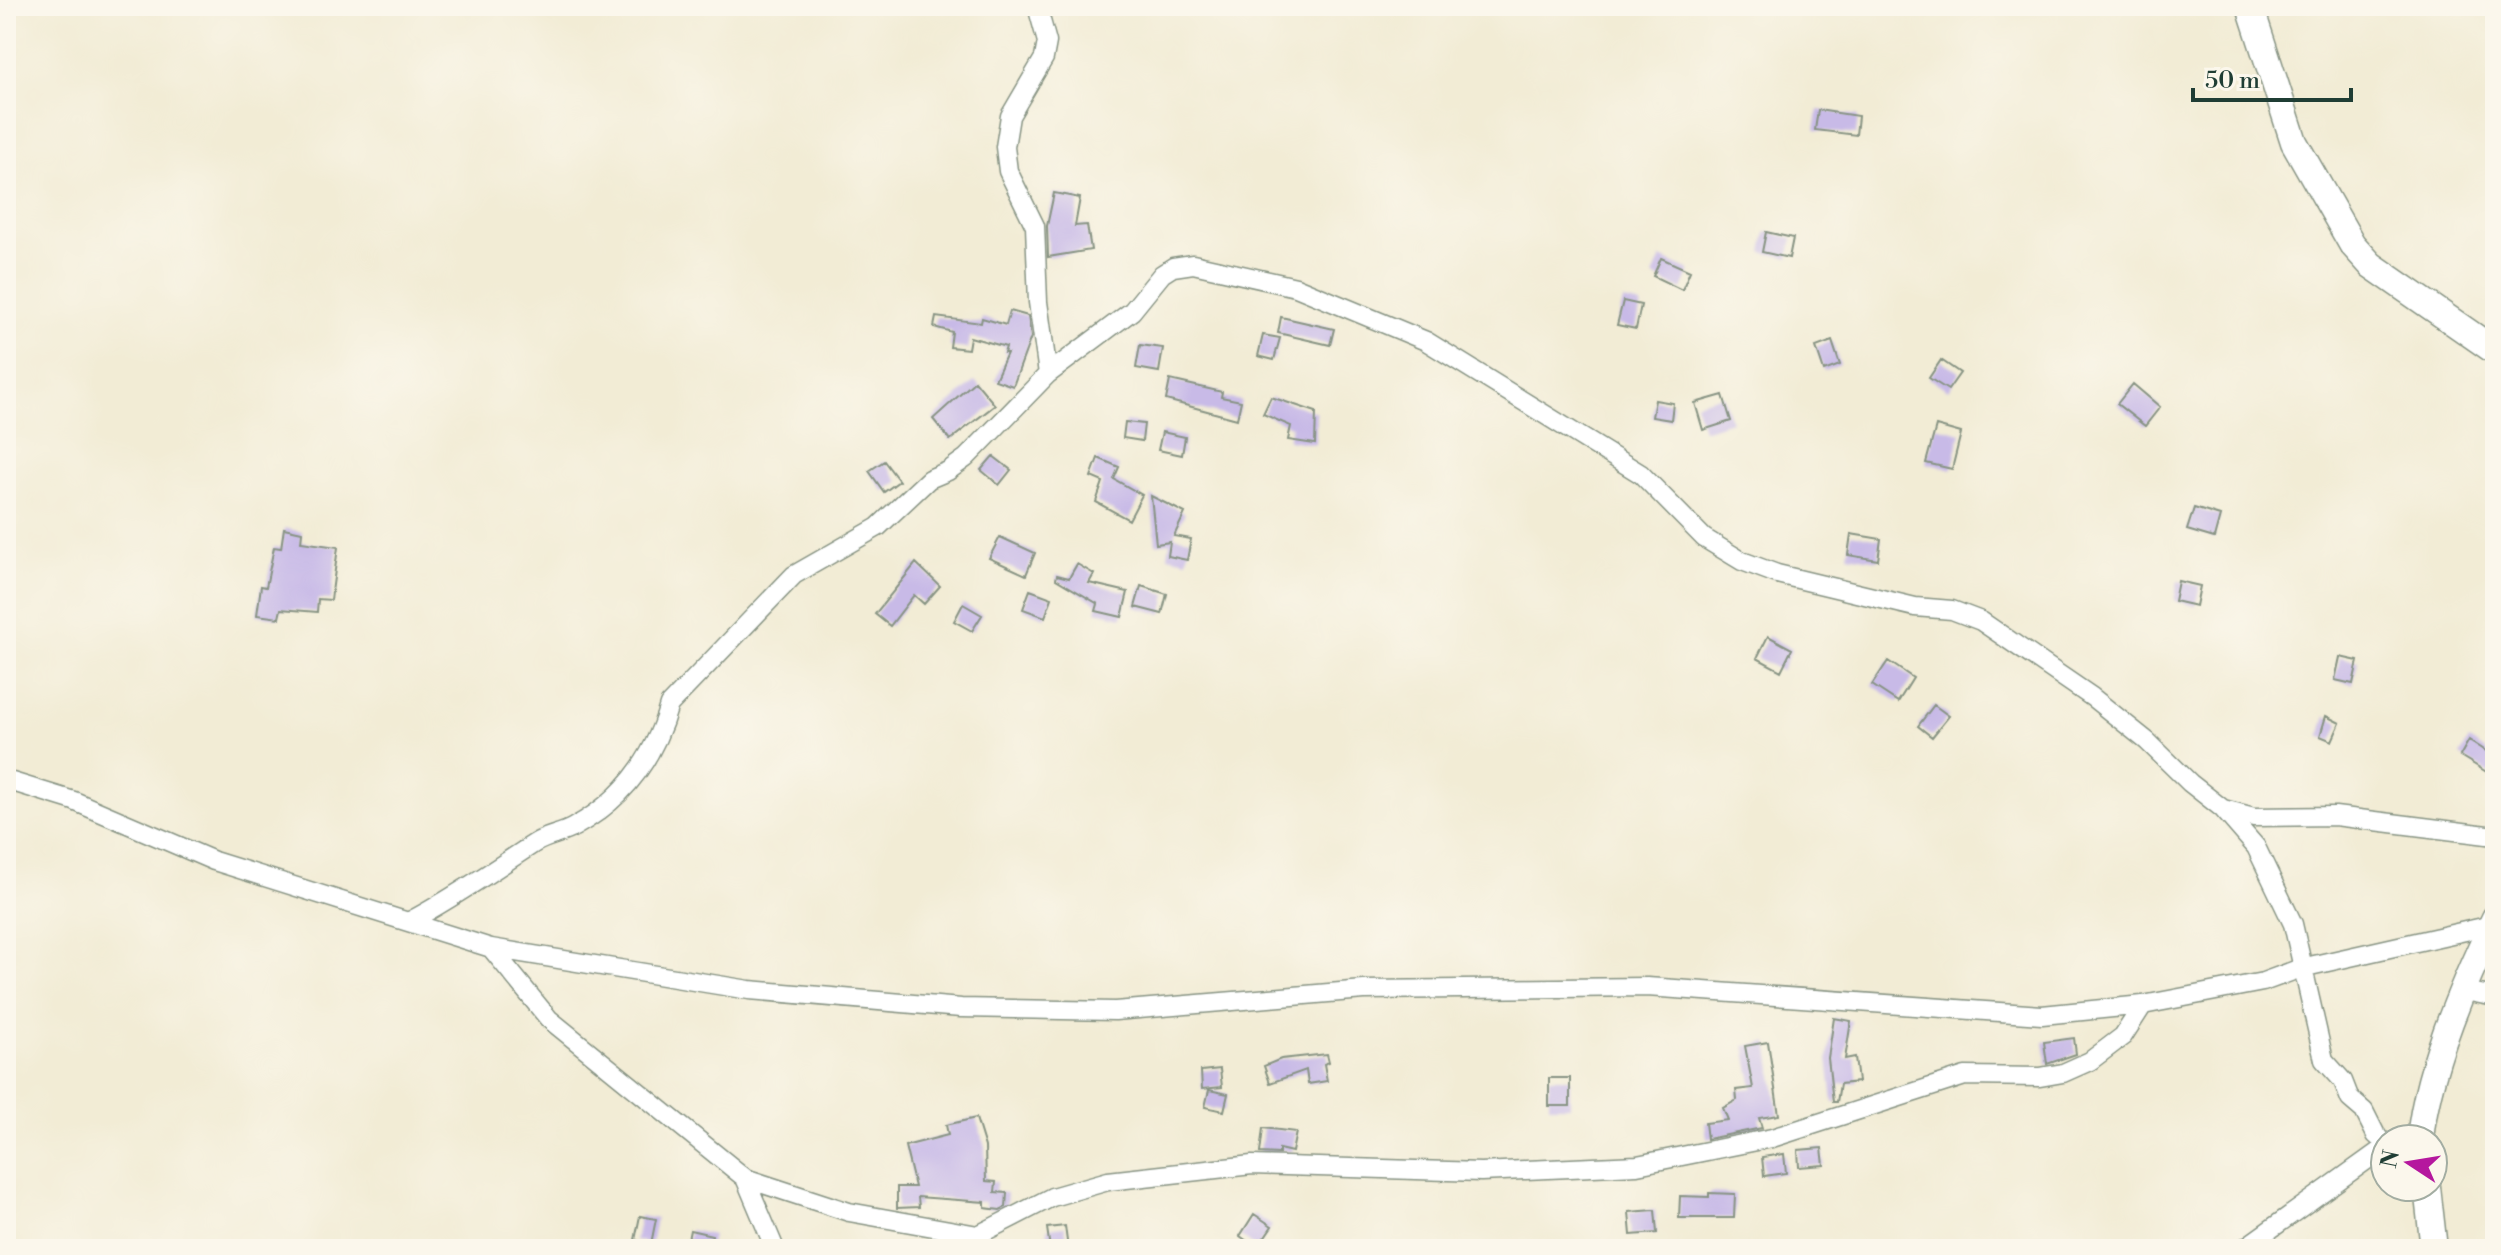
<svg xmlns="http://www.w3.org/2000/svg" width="2501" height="1255" font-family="'Libre Bodoni',serif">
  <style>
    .building { fill: #c8bae7 }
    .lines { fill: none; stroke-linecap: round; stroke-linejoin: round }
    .street-casing { stroke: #889484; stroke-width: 21 }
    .secondary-casing { stroke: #889484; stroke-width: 29 }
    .street { stroke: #fff; stroke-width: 18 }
    .secondary { stroke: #fff; stroke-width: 26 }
  </style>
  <rect width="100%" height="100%" fill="#fbf7ec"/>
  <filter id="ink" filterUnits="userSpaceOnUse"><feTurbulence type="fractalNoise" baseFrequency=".0125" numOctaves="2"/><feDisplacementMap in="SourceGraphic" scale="16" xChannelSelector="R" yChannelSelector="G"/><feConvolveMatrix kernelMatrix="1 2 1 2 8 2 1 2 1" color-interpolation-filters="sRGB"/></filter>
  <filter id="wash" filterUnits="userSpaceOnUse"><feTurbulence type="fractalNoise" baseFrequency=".006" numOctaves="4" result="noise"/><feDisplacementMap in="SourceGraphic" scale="32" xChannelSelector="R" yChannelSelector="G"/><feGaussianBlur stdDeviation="1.8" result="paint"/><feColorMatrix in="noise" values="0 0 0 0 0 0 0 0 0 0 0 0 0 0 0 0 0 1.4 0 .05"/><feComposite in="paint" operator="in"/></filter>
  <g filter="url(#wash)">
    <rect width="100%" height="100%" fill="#f2ecd5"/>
    <g id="blocks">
      <path class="building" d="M 1818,110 L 1858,116 L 1856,135 L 1815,130 Z
        M 1054,193 L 1080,198 L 1075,226 L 1087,225 L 1091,250 L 1048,257 L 1047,226 Z
        M 1766,232 L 1793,238 L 1789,258 L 1762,252 Z
        M 1661,258 L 1690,271 L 1682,290 L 1653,276 Z
        M 1623,301 L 1641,305 L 1636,329 L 1617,325 Z
        M 1010,311 L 1028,316 L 1031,337 L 1013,386 L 995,380 L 1007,353 L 1004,353 L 1006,347 L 970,337 L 968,349 L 950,347 L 952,332 L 934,327 L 936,317 L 981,323 L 982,318 L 1006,325 Z
        M 1281,317 L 1334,329 L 1330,345 L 1278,333 Z
        M 1263,335 L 1280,338 L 1274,360 L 1258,356 Z
        M 1832,341 L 1840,365 L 1824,371 L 1816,347 Z
        M 1140,345 L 1163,348 L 1159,372 L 1136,368 Z
        M 1941,360 L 1960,373 L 1948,390 L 1929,378 Z
        M 1170,380 L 1222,392 L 1221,397 L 1241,401 L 1237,419 L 1166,400 Z
        M 975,381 L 995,405 L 950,440 L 933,419 Z
        M 2133,384 L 2160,407 L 2145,426 L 2117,404 Z
        M 1723,395 L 1731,421 L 1703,430 L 1695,403 Z
        M 1271,397 L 1316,412 L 1315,444 L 1288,440 L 1291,426 L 1263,414 Z
        M 1655,400 L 1673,403 L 1671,420 L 1652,417 Z
        M 1125,422 L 1144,424 L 1142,441 L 1123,438 Z
        M 1936,426 L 1961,433 L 1952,469 L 1926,463 Z
        M 1162,432 L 1185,437 L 1182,455 L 1158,450 Z
        M 993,456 L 1011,470 L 999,485 L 981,470 Z
        M 1098,458 L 1119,467 L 1114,479 L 1142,495 L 1129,520 L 1096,502 L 1103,482 L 1091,477 Z
        M 884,461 L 899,481 L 884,492 L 869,471 Z
        M 1151,496 L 1185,513 L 1174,536 L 1191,539 L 1187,560 L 1168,556 L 1170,542 L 1156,544 Z
        M 2194,508 L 2220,516 L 2214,538 L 2187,530 Z
        M 284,528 L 302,532 L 301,542 L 338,547 L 331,600 L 318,599 L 317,612 L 281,609 L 279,618 L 257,615 L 261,586 L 266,587 L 274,547 L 281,548 Z
        M 1851,534 L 1881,539 L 1878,560 L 1848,555 Z
        M 1000,537 L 1035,553 L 1026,575 L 989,558 Z
        M 916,563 L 940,586 L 924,604 L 914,595 L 890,626 L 875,614 Z
        M 1077,564 L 1094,574 L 1089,583 L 1128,592 L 1122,617 L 1096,611 L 1098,604 L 1056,579 L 1057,575 L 1069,578 Z
        M 2178,581 L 2200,586 L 2196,606 L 2174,601 Z
        M 1141,586 L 1167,594 L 1162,614 L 1135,607 Z
        M 1030,590 L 1052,598 L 1045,617 L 1023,609 Z
        M 963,604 L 982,615 L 972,631 L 954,621 Z
        M 1768,636 L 1792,649 L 1781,671 L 1757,658 Z
        M 2340,657 L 2358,661 L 2353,684 L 2335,680 Z
        M 1888,661 L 1913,678 L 1898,702 L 1872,685 Z
        M 1934,705 L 1949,716 L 1932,737 L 1918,726 Z
        M 2326,716 L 2340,723 L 2332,741 L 2320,736 Z
        M 2469,740 L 2495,757 L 2495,777 L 2460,756 Z
        M 1834,1018 L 1851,1021 L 1845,1059 L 1855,1057 L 1858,1082 L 1840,1084 L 1837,1102 L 1833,1102 L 1828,1058 Z
        M 2074,1038 L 2076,1054 L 2047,1064 L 2044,1042 Z
        M 1768,1042 L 1779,1115 L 1759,1118 L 1762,1128 L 1707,1139 L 1705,1123 L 1728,1120 L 1723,1108 L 1737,1100 L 1736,1090 L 1753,1088 L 1745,1046 Z
        M 1327,1054 L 1329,1062 L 1324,1064 L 1327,1081 L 1308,1084 L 1306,1070 L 1270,1083 L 1264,1066 L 1281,1059 Z
        M 1220,1069 L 1222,1087 L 1202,1089 L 1201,1071 Z
        M 1549,1078 L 1570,1078 L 1570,1106 L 1549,1106 Z
        M 1209,1090 L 1228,1094 L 1224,1111 L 1205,1107 Z
        M 976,1118 L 985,1147 L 986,1181 L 996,1182 L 995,1192 L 1007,1193 L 1006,1207 L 1000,1210 L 985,1208 L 985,1202 L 918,1197 L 919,1207 L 897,1208 L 897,1187 L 915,1187 L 905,1146 L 948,1135 L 946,1125 Z
        M 1263,1128 L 1296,1132 L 1292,1152 L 1279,1149 L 1279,1154 L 1260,1153 Z
        M 1822,1148 L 1824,1165 L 1799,1167 L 1798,1150 Z
        M 1784,1154 L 1786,1173 L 1764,1176 L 1762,1157 Z
        M 1709,1193 L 1735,1194 L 1734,1218 L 1679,1218 L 1680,1196 L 1709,1197 Z
        M 1655,1210 L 1657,1233 L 1631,1235 L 1629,1212 Z
        M 1254,1214 L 1272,1226 L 1257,1248 L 1240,1236 Z
        M 640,1216 L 656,1219 L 651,1244 L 635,1240 Z
        M 1065,1226 L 1068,1249 L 1050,1249 L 1047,1228 Z
        M 690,1230 L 712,1235 L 709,1249 L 686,1249 Z"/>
    </g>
  </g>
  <g filter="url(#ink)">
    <use href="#blocks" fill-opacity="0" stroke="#889484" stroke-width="2"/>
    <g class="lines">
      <g class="street-casing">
        <path id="street" d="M 1037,6 L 1047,42 L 1044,58 L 1010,116 L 1005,147 L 1008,171 L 1035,226 L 1038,302 L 1048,374
          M 6,780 L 74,801 L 214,861 L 491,948 L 749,990 L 961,1008 L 1115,1011 L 1364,990 L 1647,987 L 2042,1015 L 2143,1005 L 2263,982 L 2301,968 L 2492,925
          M 2223,809 L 2256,847 L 2293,924 L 2324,1060 L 2343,1081 L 2350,1099 L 2364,1111 L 2376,1135 L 2385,1143
          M 410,921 C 454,898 493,870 535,843 C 546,836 562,834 574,827 C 623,800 654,758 669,705 L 794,575 L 878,527 L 929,479 L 948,471 L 966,458 L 1048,374 L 1132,311 L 1162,274 L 1173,267 L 1193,264 L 1296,287 L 1426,341 L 1641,474 L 1704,538 L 1742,561 L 1777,574 L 1915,607 L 1952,610 L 1981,621 L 2092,697 L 2147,741 L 2190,783 L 2223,809 L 2254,817 L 2335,816 L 2495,836
          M 491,948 L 549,1019 L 745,1178 L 775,1249
          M 2465,991 L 2495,997
          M 745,1178 L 849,1212 L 978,1235 L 1052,1197 L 1108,1181 L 1252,1165 L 1481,1172 L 1637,1165 L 1772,1138 L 1965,1076 L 2040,1077 L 2063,1073 L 2090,1061 L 2123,1036 L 2143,1005
          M 2243,1249 L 2385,1147"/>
      </g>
      <g class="secondary-casing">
        <path id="secondary" d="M 2250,6 L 2294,142 L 2352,244 L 2371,265 L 2495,351
          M 2420,1139 C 2427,1068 2464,982 2495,918
          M 2427,1187 L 2434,1249"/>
      </g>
      <use href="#street" class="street"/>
      <use href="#secondary" class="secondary"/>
    </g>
  </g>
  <rect width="2501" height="1255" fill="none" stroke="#fbf7ec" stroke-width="32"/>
  <g transform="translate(2409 1163) rotate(282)"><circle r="38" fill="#fbf7ec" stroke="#a3ada2" stroke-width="2"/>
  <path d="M0-6L14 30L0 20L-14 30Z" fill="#b5179e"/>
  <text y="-12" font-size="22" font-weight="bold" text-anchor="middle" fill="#1f3d34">N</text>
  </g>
  <path d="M2193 88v12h158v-12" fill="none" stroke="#1f3d34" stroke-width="4"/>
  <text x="2205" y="88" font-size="24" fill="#1f3d34" stroke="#fbf7ec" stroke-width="6" paint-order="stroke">50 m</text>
</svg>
